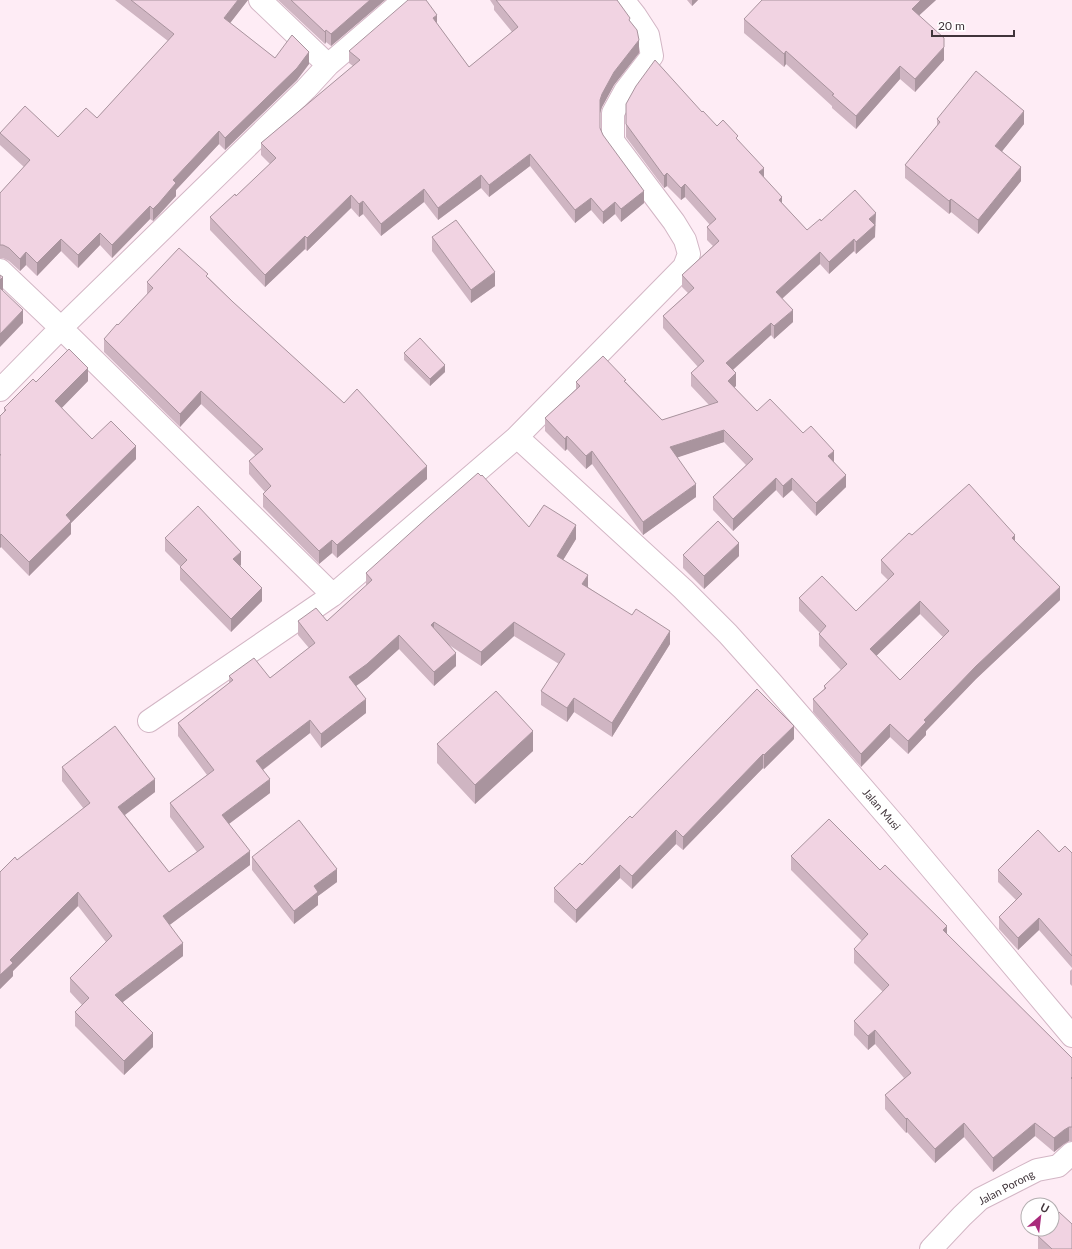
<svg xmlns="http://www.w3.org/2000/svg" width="1072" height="1249" font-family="Lato,sans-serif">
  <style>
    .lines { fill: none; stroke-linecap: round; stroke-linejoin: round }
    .minor-casing { stroke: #d3b6c5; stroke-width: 24 }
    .minor { stroke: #fff; stroke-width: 22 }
    .wall { fill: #cfb5c2; fill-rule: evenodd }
    .shaded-wall { fill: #a9949e }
    .building { fill: #f1d3e2; stroke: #a9949e; fill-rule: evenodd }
    .labels { text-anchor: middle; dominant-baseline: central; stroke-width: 4; stroke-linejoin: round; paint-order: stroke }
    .street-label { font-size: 11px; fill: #40343a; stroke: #fff }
  </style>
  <rect width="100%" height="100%" fill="#feecf5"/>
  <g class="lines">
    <g class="minor-casing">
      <path id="minor" d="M 260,0 L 328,65
        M 623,0 L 635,15 L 648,35 L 652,56 L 625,91 L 613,113 L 613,141 L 674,222 L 685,240 L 689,254 L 684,267 L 517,437 L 683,589 L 728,634 L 771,682 L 894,824 L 1072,1036
        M 0,270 L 61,328 L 333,595
        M 0,390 L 61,328 L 306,89 L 328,65 L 404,0
        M 149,721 L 333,595 L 517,437
        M 931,1249 L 962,1216 L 980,1199 L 1037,1170 L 1058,1166 L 1072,1153"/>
    </g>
    <use href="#minor" class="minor"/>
  </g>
  <path class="wall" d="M 115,0 L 248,0 L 230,23 L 275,58 L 309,64 L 297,80 L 225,150 L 219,144 L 176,190 L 176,196 L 159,215 L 153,221 L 150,219 L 112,258 L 100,245 L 78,268 L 61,251 L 37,276 L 26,265 L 20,271 L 9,261 L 3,258 L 0,258 L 0,193 L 24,167 L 0,145 L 0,133 L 58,137 L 97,118 L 168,41 Z
    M 278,0 L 385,0 L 331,46 L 326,42 L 325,44 Z
    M 490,0 L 617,0 L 630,22 L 639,53 L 614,85 L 602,107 L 600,113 L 600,128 L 603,135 L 644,203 L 621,222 L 615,214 L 603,224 L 591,210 L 575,223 L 530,166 L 489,197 L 481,188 L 438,220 L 424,202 L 381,236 L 363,214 L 359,217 L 351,208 L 307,251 L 305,249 L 265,287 L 210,230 L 210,217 L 236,196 L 270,164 L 261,155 L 261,143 L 353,66 L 349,63 L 349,51 L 437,24 L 469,67 L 512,32 L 494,10 L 494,6 Z
    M 687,0 L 698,0 L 692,6 Z
    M 936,0 L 919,15 L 944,60 L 915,92 L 900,79 L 856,129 L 832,108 L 832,106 L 786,64 L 784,67 L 744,33 L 744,19 Z
    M 626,104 L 702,112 L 717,126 L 738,140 L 782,203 L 807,230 L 821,221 L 876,225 L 875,226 L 875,237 L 856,254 L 854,251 L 829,274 L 820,264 L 782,299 L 793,322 L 774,339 L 771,335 L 733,370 L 736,386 L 734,387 L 757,411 L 803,433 L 834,462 L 846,487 L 816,516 L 792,490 L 783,498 L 776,490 L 733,531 L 713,510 L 713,497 L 746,465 L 724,442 L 677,457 L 696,497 L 643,535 L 592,464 L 586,469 L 567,449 L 565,451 L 545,431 L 545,418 L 576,389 L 576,382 L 626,382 L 662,420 L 709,405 L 691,386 L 691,373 L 698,367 L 663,328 L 663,316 L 688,293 L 682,287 L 682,275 L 713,246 L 707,240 L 707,227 L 710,225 L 685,197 L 681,200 L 667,186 L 664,188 L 626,137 Z
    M 937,119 L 1024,124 L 1002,151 L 1021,181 L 978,234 L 951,212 L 949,214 L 905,178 L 905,165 L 937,126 Z
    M 432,237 L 495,286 L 471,303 L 432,251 Z
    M 208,277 L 233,302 L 427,479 L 337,558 L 332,553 L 319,564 L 263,507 L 263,494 L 265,492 L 249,474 L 249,461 L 256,456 L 201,404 L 180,427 L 104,352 L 104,339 L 118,325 L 147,295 L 147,282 Z
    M 404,353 L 445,372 L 430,386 L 404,360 Z
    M 88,381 L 61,408 L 92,439 L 136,459 L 71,523 L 71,534 L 29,576 L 1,547 L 0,548 L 0,416 L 4,412 L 4,408 Z
    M 529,527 L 576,539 L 563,560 L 588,587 L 670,644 L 612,737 L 574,712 L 567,722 L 541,705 L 541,691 L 559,664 L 514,636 L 481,666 L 449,645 L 456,666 L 434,686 L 399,649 L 367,678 L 356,686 L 366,713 L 321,748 L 310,733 L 263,770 L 270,793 L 229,824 L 250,865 L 169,925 L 183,956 L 123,1002 L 153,1047 L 124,1075 L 75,1026 L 75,1012 L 82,1005 L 70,992 L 70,978 L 106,942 L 78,906 L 13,971 L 13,976 L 0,989 L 17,860 L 84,809 L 62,781 L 62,767 L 155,792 L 125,815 L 169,872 L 197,852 L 170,817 L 170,803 L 207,775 L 178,736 L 178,723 L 229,683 L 229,676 L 270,678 L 309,648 L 298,635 L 298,621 L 327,621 L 366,586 L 366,573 Z
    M 912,535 L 1015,541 L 1060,600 L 976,679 L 926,731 L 926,735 L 908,754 L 890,737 L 861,767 L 813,712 L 813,699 L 824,689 L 824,686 L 841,670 L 819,646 L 819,634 L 820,633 L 799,611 L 799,598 L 856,611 L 888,580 L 881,573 L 881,560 ZM 920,614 L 943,637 L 900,680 L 876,656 Z
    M 165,538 L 241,565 L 240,566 L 262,601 L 231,632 L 180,580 L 180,566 L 165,551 Z
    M 683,555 L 739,556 L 704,589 L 683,568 Z
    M 794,739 L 764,769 L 763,768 L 683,850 L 676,844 L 632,889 L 620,878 L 576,923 L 554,902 L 554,888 L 582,865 L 632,818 Z
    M 437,744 L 533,751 L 475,804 L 437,763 Z
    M 1059,852 L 1072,853 L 1072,968 L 1039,930 L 1018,950 L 999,929 L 999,917 L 1016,900 L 998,882 L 998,870 Z
    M 791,856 L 880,870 L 947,934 L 1072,1058 L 1072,1141 L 1069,1141 L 1064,1144 L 1054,1152 L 1035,1136 L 993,1172 L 964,1137 L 935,1163 L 907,1132 L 906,1133 L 885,1109 L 885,1095 L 904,1078 L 875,1044 L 868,1050 L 854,1035 L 854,1021 L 883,992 L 854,963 L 854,949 L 862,941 L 791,870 Z
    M 252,857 L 337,882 L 318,896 L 318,905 L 294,924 L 252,870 Z
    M 1072,969 L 1072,986 L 1070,984 L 1070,971 Z
    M 1038,1236 L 1072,1249 L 1038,1249 Z"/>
  <path class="shaded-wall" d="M 238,0 L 248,0 L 224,31 L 224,18 Z
    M 370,0 L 385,0 L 331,46 L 331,34 Z
    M 692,0 L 698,0 L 692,6 Z
    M 921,0 L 936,0 L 912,22 L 912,9 Z
    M 437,15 L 437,28 L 433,18 Z
    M 326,30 L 326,42 L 325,44 L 325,32 Z
    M 639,40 L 639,53 L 614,85 L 602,107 L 600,113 L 600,100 L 602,94 L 614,72 Z
    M 944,47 L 944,60 L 915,92 L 915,79 Z
    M 786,51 L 786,64 L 784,67 L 784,54 Z
    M 309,52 L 309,64 L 297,80 L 225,150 L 225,138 Z
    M 900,66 L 900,79 L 856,129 L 856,116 Z
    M 1024,111 L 1024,124 L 995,160 L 995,146 Z
    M 219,131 L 219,144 L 176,190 L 176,196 L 153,221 L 153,209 L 173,180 Z
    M 530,154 L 530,166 L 489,197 L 489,185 Z
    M 1021,167 L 1021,181 L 978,234 L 978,220 Z
    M 764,168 L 764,181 L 759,172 Z
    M 667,173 L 667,186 L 664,188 L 664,176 Z
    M 481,175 L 481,188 L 438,220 L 438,208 Z
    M 685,184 L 685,197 L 681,200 L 681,188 Z
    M 424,189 L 424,202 L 381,236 L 381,224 Z
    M 644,191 L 644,203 L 621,222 L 621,209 Z
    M 351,195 L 351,208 L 307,251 L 307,238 Z
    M 782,197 L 782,209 L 779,200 Z
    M 591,198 L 591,210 L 575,223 L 575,210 Z
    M 951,199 L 951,212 L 949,214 L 949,201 Z
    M 363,201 L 363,214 L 359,217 L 359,204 Z
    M 615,202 L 615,214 L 603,224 L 603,212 Z
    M 150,206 L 150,219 L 112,258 L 112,245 Z
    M 876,213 L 875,237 L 856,254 L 856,242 L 869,219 Z
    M 100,233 L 100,245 L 78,268 L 78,255 Z
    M 305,236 L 305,249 L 265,287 L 265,275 Z
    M 61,239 L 61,251 L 37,276 L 37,263 Z
    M 854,239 L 854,251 L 829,274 L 829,262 Z
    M 26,252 L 26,265 L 20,271 L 20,259 Z
    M 820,252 L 820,264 L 776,304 L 776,292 Z
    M 495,272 L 495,286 L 471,303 L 471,290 Z
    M 3,277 L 3,290 L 0,293 L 0,280 Z
    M 23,310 L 23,323 L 0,347 L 0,334 Z
    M 793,310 L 793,322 L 774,339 L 774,326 Z
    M 771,323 L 771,335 L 726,376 L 726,363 Z
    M 445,365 L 445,372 L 430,386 L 430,379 Z
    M 88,368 L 88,381 L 55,415 L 55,401 Z
    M 736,373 L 736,386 L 728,393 L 728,381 Z
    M 201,391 L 201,404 L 180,427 L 180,414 Z
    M 724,430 L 724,442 L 670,460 L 670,447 Z
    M 567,436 L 567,449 L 565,451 L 565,439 Z
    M 136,446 L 136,459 L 71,523 L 71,534 L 29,576 L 29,562 L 66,515 Z
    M 592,451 L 592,464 L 586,469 L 586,456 Z
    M 834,451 L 834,463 L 828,456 Z
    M 427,466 L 427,479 L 337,558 L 337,545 Z
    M 846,475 L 846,487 L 816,516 L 816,503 Z
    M 776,478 L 776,490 L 733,531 L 733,519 Z
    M 792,478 L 792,490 L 783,498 L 783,486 Z
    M 696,484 L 696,497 L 643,535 L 643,522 Z
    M 576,525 L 576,539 L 557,570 L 557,556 Z
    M 1,534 L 1,547 L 0,548 L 0,535 Z
    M 1015,535 L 1015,548 L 1012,538 Z
    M 332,540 L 332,553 L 319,564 L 319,551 Z
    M 739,543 L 739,556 L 704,589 L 704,576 Z
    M 241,552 L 241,565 L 233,572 L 233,559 Z
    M 588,575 L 588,589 L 582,584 Z
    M 1060,587 L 1060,600 L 976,679 L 926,731 L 926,735 L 908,754 L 908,741 L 924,720 L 976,666 Z
    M 262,588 L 262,601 L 231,632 L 231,619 Z
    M 920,601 L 920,614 L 870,662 L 870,649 Z
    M 434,622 L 434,635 L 431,625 Z
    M 514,622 L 514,636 L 481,666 L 481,652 Z
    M 670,631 L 670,644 L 612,737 L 612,723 Z
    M 399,635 L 399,649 L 367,678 L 349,691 L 349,677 Z
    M 456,653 L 456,666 L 434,686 L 434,672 Z
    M 574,698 L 574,712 L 567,722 L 567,708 Z
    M 366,699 L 366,713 L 321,748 L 321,734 Z
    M 310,720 L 310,733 L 256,775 L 256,761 Z
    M 890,724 L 890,737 L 861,767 L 861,754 Z
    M 794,726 L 794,739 L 764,769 L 764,755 Z
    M 533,731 L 533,751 L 475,804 L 475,785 Z
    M 763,754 L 763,768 L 683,850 L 683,837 Z
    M 155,779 L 155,792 L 118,820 L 118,807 Z
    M 270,779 L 270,793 L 222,829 L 222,815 Z
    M 676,830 L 676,844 L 632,889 L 632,876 Z
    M 250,851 L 250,865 L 163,930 L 163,916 Z
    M 620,865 L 620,878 L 576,923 L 576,910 Z
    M 337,869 L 337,882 L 318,896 L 318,905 L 294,924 L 294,911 L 314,886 Z
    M 78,892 L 78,906 L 13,971 L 13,976 L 0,989 L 0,975 L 10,960 Z
    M 1039,918 L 1039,930 L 1018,950 L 1018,938 Z
    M 947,926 L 947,940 L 943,930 Z
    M 183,943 L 183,956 L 115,1008 L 115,995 Z
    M 875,1030 L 875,1044 L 868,1050 L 868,1036 Z
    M 153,1033 L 153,1047 L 124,1075 L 124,1061 Z
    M 907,1118 L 907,1132 L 906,1133 L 906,1119 Z
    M 964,1123 L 964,1137 L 935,1163 L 935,1149 Z
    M 1035,1123 L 1035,1136 L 993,1172 L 993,1158 Z
    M 1069,1127 L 1069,1141 L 1064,1144 L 1054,1152 L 1054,1138 L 1064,1130 Z"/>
  <path class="building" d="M 131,0 L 238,0 L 224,18 L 275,58 L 292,35 L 309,52 L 297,68 L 225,138 L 219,131 L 173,180 L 176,183 L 159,203 L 153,209 L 150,206 L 112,245 L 100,233 L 78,255 L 61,239 L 37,263 L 26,252 L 20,259 L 9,248 L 3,245 L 0,245 L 0,193 L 30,160 L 0,133 L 25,106 L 58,137 L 86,108 L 97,118 L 174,34 Z
    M 291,0 L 370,0 L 331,34 L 326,30 L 325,32 Z
    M 408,0 L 426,0 L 437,15 L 433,18 L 469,67 L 518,27 L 496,0 L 617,0 L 630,18 L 629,20 L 637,30 L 639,40 L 614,72 L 602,94 L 600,100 L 600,128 L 603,135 L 644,191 L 621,209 L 615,202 L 603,212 L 591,198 L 575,210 L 530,154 L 489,185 L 481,175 L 438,208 L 424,189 L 381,224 L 363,201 L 359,204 L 351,195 L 307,238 L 305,236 L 265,275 L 210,217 L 235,194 L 236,196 L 276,158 L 261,143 L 360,60 L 349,51 Z
    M 762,0 L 921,0 L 912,9 L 944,38 L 944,47 L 915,79 L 900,66 L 856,116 L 832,95 L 834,94 L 786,51 L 784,54 L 744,19 Z
    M 655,60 L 702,112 L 703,111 L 717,126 L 723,120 L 738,136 L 736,138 L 764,168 L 759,172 L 782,197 L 779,200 L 807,230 L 820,219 L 821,221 L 855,190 L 876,213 L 869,219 L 875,225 L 856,242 L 854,239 L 829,262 L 820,252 L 776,292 L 793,310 L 774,326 L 771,323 L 726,363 L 736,373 L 728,381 L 757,411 L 770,399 L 803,433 L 811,426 L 834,451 L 828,456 L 846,475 L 816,503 L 792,478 L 783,486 L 776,478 L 733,519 L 713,497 L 753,459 L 724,430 L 670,447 L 696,484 L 643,522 L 592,451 L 586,456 L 567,436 L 565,439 L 545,418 L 580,386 L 576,382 L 603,356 L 626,380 L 624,381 L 662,420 L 718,402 L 691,373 L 704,361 L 663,316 L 694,288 L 682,275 L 719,241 L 707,227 L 716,219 L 685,184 L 681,188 L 667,173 L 664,176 L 626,124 L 626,104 L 636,86 Z
    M 976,71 L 1024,111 L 995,146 L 1021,167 L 978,220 L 951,199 L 949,201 L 905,165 L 940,122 L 937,119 Z
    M 456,220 L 495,272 L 471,290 L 432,237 Z
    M 179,248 L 208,274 L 206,276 L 233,302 L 344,403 L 357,389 L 427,466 L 337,545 L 332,540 L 319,551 L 263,494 L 271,486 L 249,461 L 263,449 L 201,391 L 180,414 L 104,339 L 117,324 L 118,325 L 153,288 L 147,282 Z
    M 0,275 L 3,277 L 0,280 Z
    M 0,288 L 23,310 L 0,334 Z
    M 420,338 L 445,365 L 430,379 L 404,353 Z
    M 69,349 L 88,368 L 55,401 L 92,439 L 111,421 L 136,446 L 66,515 L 71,521 L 29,562 L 1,534 L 0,535 L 0,455 L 1,455 L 0,454 L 0,416 L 6,410 L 4,408 L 33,379 L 36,382 Z
    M 478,473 L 481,476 L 482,475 L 529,527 L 544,505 L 576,525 L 557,556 L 588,575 L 582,584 L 632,615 L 636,609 L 670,631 L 612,723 L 574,698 L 567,708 L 541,691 L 565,654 L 514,622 L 481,652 L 434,622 L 431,625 L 456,653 L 434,672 L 399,635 L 367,664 L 349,677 L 366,699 L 321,734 L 310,720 L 256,761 L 270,779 L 222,815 L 250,851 L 163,916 L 183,943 L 115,995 L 153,1033 L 124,1061 L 75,1012 L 89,998 L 70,978 L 112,936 L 78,892 L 10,960 L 13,963 L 0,975 L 0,872 L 15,857 L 17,860 L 90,803 L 62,767 L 115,726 L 155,779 L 118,807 L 169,872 L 204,847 L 170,803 L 214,770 L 178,723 L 233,680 L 229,676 L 254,658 L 270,678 L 315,643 L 298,621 L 316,608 L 327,621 L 372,580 L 366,573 L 429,516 Z
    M 969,484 L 1015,535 L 1012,538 L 1060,587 L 976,666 L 924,720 L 926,722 L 908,741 L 890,724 L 861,754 L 813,699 L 826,688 L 824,686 L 847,664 L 819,634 L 826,626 L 799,598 L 822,576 L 856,611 L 894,574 L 881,560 L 909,533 L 912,535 ZM 920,601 L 949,631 L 900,680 L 870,649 Z
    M 198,506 L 241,552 L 233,559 L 262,588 L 231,619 L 180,567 L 187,560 L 165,538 Z
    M 718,521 L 739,543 L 704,576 L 683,555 Z
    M 757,689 L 794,726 L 764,755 L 763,754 L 683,837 L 676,830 L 632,876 L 620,865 L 576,910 L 554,888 L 580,863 L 582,865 L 630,816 L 632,818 Z
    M 496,691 L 533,731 L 475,785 L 437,744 Z
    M 829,819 L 880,870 L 885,865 L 947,926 L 943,930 L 1072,1058 L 1072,1077 L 1071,1078 L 1072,1079 L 1072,1127 L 1069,1127 L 1064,1130 L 1054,1138 L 1035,1123 L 993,1158 L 964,1123 L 935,1149 L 907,1118 L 906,1119 L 885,1095 L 911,1073 L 875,1030 L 868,1036 L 854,1021 L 889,985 L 854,949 L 868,934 L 791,856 Z
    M 299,820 L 337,869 L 314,886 L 318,892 L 294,911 L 252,857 Z
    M 1038,830 L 1059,852 L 1065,846 L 1072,853 L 1072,956 L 1039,918 L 1018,938 L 999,917 L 1022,894 L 998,870 Z
    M 1059,1212 L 1072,1224 L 1072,1249 L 1052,1249 L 1038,1236 L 1044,1229 L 1052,1229 L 1052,1220 Z"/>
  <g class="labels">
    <g class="street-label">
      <text transform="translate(882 809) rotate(49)">Jalan Musi</text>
      <text transform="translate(1006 1187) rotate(-28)">Jalan Porong</text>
    </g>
  </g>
  <g transform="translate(1040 1217) rotate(28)"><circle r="19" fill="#ffffff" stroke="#b3aeb0"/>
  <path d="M0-3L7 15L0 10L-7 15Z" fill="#a92c7c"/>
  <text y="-6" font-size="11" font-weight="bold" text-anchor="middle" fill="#40343a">U</text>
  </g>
  <path d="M932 30v6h82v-6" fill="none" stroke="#40343a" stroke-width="2"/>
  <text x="938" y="30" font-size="12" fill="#40343a" stroke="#ffffff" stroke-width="3" paint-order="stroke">20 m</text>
</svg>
